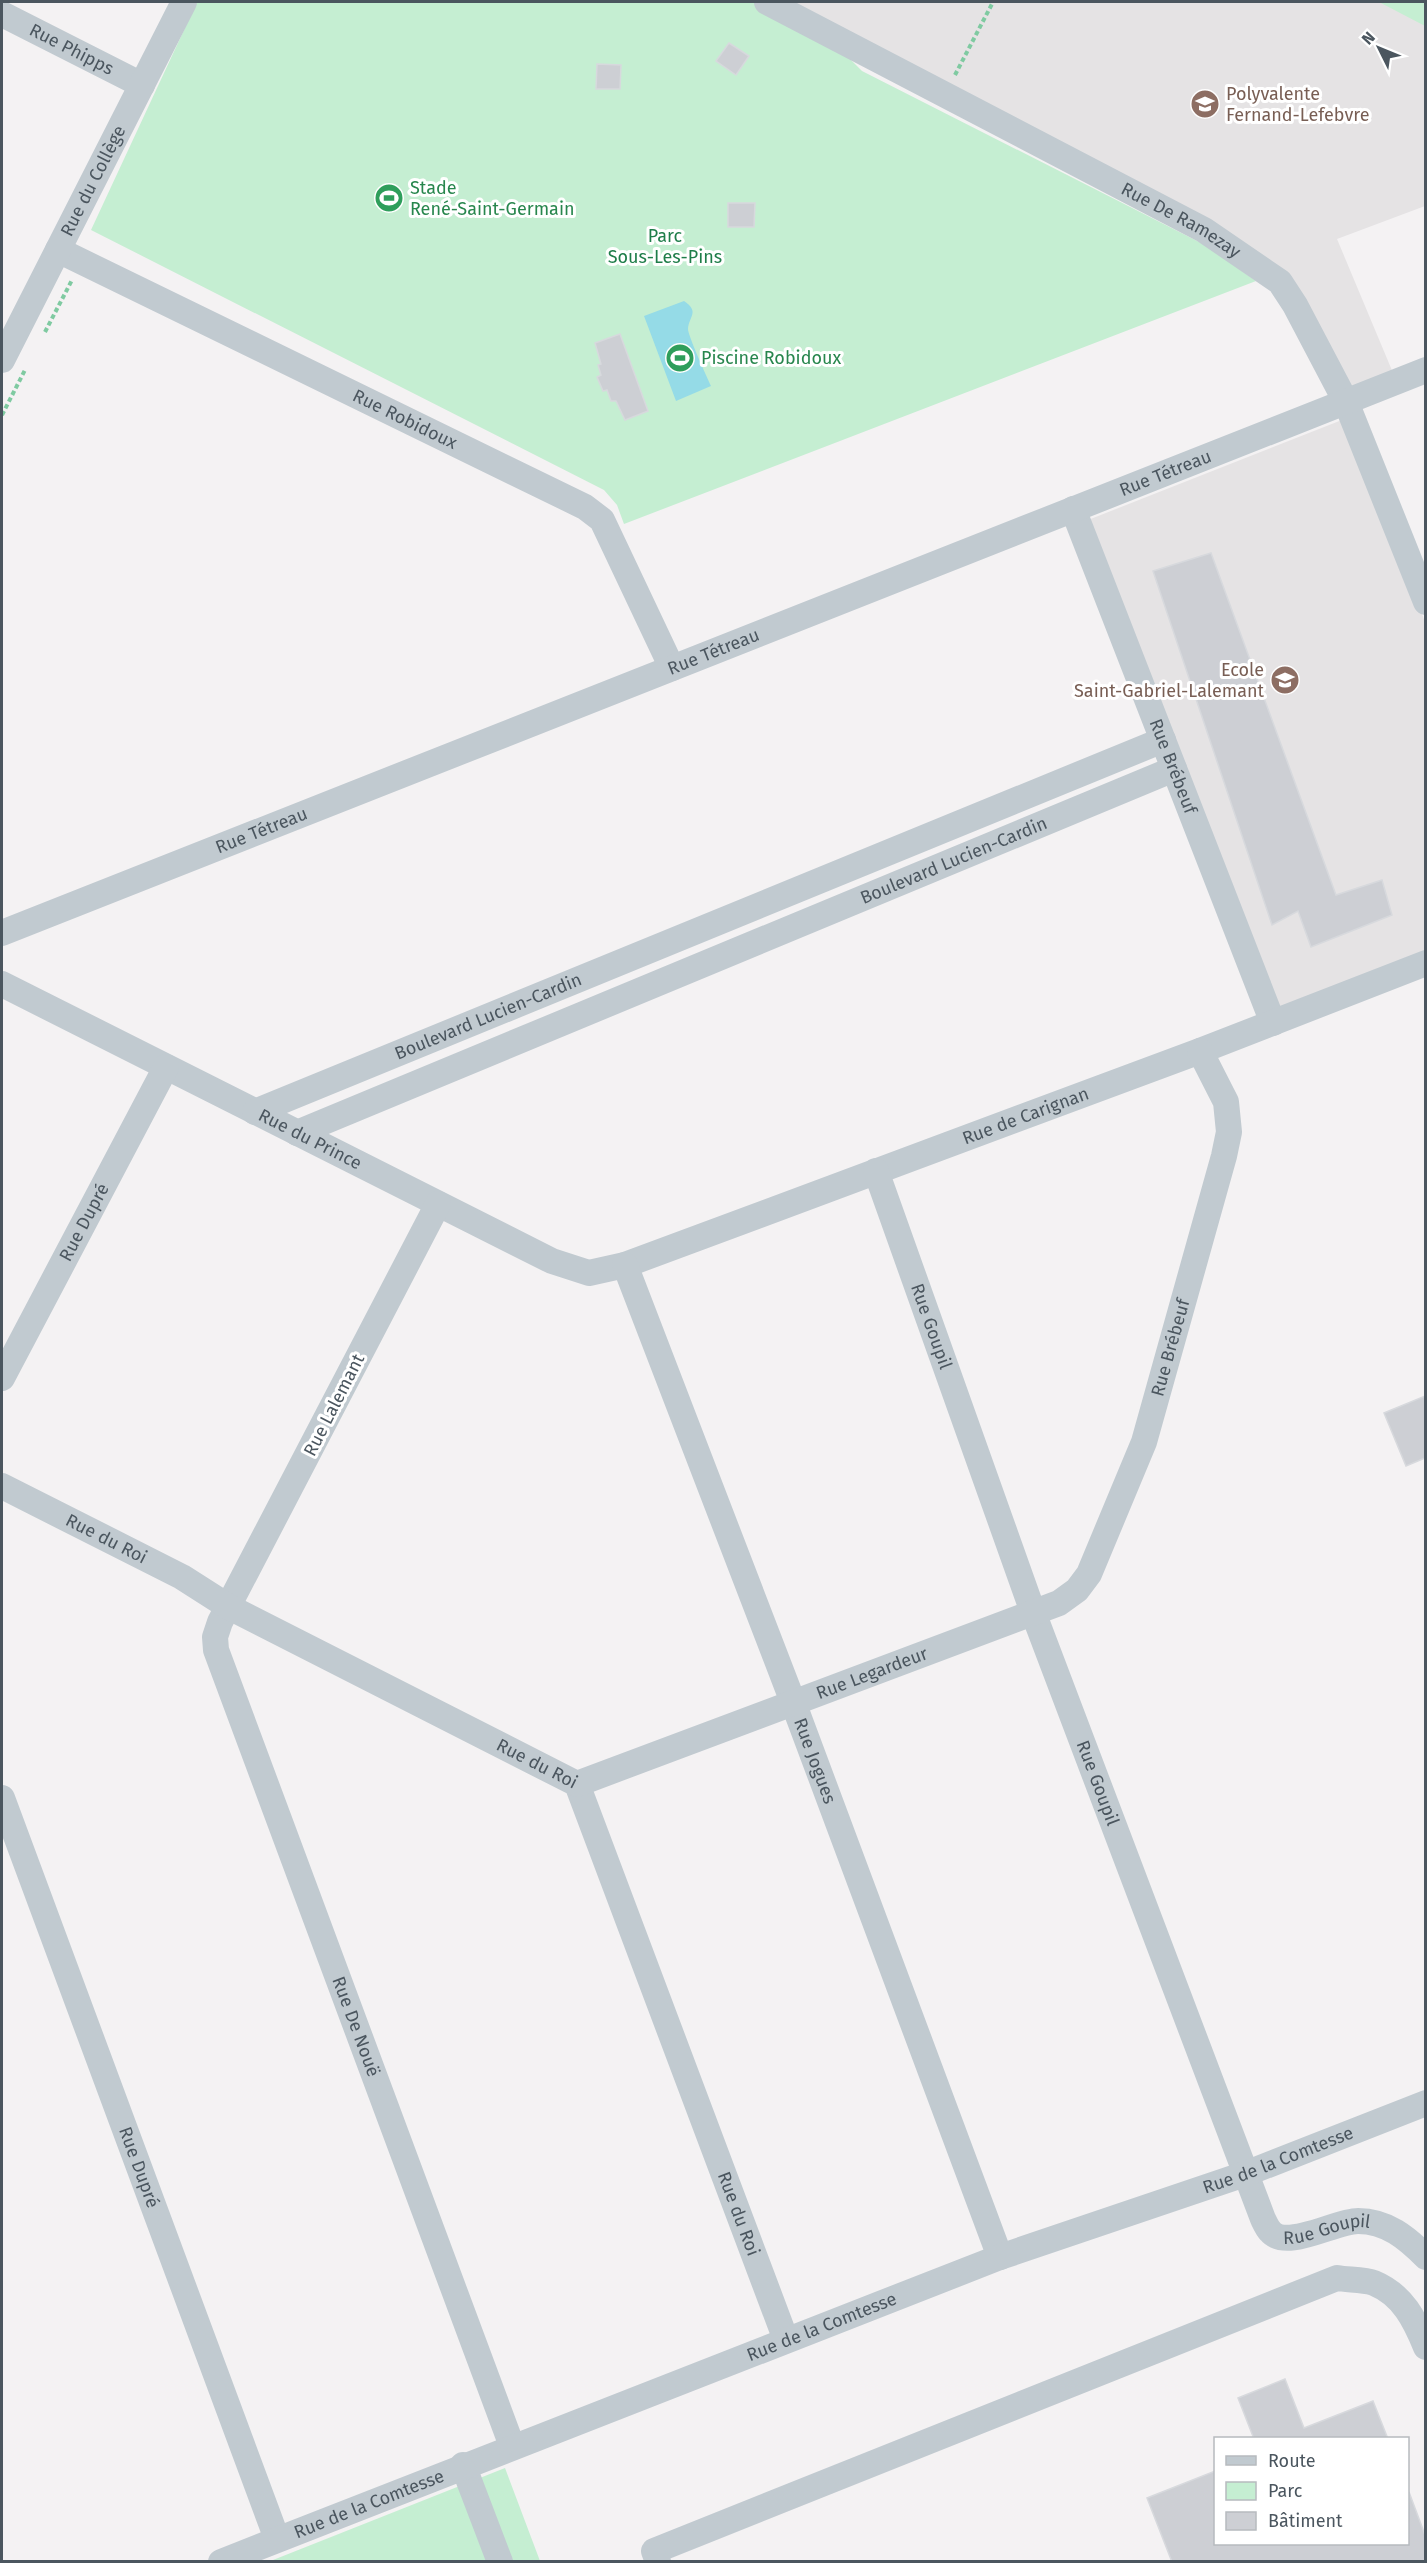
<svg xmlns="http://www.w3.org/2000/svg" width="1427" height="2563" font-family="'Fira Sans',sans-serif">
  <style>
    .education { fill: #e5e3e4 }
    .green { fill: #c5eed2 }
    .water { fill: #95dbe7 }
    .building { fill: #cdcfd4; stroke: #d7d9dd; stroke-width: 1.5 }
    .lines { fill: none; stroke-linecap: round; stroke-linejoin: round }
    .path { stroke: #7fcaa1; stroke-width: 4; stroke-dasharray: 4.5 3; stroke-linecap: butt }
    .minor { stroke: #c1cad0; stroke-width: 26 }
    .labels { text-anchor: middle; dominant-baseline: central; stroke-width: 6; stroke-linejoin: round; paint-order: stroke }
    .street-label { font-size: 18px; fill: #4b565f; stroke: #fff }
    .education-label { font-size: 18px; fill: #785e54; stroke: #fff; text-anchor: start }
    .leisure-label { font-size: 18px; fill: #27864d; stroke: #fff; text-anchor: start }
    .park-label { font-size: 18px; fill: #1e7d49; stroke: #fff }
  </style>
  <rect width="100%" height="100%" fill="#f4f2f3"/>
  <path class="education" d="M 787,2 L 1425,2 L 1425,206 L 1337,239 L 1396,380 L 1353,396 L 1284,273 Z
    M 1347,418 L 1425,622 L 1425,957 L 1276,1017 L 1083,522 Z"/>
  <path class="green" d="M 197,2 L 793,2 L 862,71 L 1205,245 L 1256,281 L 624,524 L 617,505 L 604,490 L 91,230 Z
    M 1379,2 L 1425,2 L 1425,26 Z
    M 505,2468 L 540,2561 L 268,2562 Z"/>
  <path class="water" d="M 684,301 C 700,312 689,316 688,329 C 688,336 707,377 711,386 L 676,401 L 644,316 Z"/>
  <path class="building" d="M 729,43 L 749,56 L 736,75 L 716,61 Z
    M 597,64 L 621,65 L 620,89 L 596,89 Z
    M 728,203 L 755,203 L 754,227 L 728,227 Z
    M 620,334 L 648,411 L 625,420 L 616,401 L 611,401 L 607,390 L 603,391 L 597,377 L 601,375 L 598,365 L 601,364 L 595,343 Z
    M 1211,553 L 1336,895 L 1382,880 L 1392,915 L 1311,947 L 1298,911 L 1272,925 L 1153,571 Z
    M 1425,1396 L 1425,1458 L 1406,1466 L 1384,1413 Z
    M 1285,2379 L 1304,2428 L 1373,2401 L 1388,2439 L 1254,2439 L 1238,2398 Z
    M 1215,2471 L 1215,2544 L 1407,2544 L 1409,2492 L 1425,2535 L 1425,2562 L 1172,2562 L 1147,2498 Z"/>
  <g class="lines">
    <path class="path" d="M 955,75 L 993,2
      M 45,332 L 72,280
      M 2,415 L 25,370"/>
    <g class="minor">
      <path id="s1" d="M 767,2 L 1204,230 L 1280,282 L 1295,305 L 1346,402 L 1426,602"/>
      <path id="s2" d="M 2,14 L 142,85"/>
      <path id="s3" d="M 58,250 L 585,507 L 602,520 L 672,668"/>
      <path id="s4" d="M 2,360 L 184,2"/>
      <path id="s5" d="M 1073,509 L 1273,1023"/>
      <path id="s6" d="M 2,933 L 1426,370"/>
      <path id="s7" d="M 2,984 L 552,1261 L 589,1273 L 625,1265 L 1200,1051 L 1426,963"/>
      <path id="s8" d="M 255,1112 L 1163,740"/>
      <path id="s9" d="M 297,1133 L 1174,769"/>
      <path id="s10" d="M 876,1171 L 1033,1612 L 1263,2219 C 1265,2223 1267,2228 1270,2231 C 1286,2251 1335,2221 1358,2221 C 1387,2221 1407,2238 1426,2257"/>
      <path id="s11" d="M 438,1204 L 220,1622 L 215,1637 L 216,1650 L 512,2446"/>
      <path id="s12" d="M 625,1265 L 793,1702 L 1000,2257"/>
      <path id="s13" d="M 2,1378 L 166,1067"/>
      <path id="s14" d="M 2,1486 L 182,1577 L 229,1607 L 577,1784 L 786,2340"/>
      <path id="s15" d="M 577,1784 L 1059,1603 L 1077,1590 L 1089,1574 L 1144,1442 L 1224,1156 L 1229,1132 L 1226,1102 L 1200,1051"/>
      <path id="s16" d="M 2,1798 L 277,2539"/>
      <path d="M 463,2465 L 500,2562"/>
      <path id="s17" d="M 221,2562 L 1000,2257 L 1245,2174 L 1426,2103"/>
      <path d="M 658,2562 L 654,2551 L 1337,2278 C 1348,2280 1364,2279 1374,2283 C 1403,2295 1415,2320 1426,2347"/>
    </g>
  </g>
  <defs>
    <g id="school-disc" transform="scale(1.5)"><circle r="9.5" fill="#8d6e63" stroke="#fff"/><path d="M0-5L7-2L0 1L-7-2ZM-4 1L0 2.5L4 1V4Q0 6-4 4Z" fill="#fff"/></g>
    <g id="stadium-disc" transform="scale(1.5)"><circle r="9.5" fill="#2e9e5b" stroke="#fff"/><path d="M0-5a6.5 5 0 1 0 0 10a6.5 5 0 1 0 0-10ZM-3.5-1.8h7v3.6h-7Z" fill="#fff"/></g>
  </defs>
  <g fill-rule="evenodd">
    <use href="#school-disc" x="1205" y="104"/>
    <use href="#stadium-disc" x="389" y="198"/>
    <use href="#stadium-disc" x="680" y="358"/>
    <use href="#school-disc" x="1285" y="680"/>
  </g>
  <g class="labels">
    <g class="street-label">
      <text stroke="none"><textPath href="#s2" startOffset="78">Rue Phipps</textPath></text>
      <text stroke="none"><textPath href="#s4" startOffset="201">Rue du Collège</textPath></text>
      <text stroke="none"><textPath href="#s1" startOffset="468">Rue De Ramezay</textPath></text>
      <text stroke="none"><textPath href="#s3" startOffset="386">Rue Robidoux</textPath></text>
      <text stroke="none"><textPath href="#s6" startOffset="1251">Rue Tétreau</textPath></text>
      <text stroke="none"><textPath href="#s6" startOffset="765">Rue Tétreau</textPath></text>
      <text stroke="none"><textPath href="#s5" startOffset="276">Rue Brébeuf</textPath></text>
      <text stroke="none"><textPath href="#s6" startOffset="279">Rue Tétreau</textPath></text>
      <text stroke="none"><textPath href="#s9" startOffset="711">Boulevard Lucien-Cardin</textPath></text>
      <text stroke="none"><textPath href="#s8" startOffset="252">Boulevard Lucien-Cardin</textPath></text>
      <text stroke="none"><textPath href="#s7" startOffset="1119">Rue de Carignan</textPath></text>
      <text stroke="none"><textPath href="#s7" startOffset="345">Rue du Prince</textPath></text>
      <text stroke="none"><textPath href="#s13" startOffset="176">Rue Dupré</textPath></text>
      <text stroke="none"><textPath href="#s10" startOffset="165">Rue Goupil</textPath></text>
      <text stroke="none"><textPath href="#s15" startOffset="798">Rue Brébeuf</textPath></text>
      <text transform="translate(334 1405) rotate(-63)">Rue Lalemant</text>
      <text stroke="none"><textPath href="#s14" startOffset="117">Rue du Roi</textPath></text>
      <text stroke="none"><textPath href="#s15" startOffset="315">Rue Legardeur</textPath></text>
      <text stroke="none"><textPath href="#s12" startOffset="531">Rue Jogues</textPath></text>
      <text stroke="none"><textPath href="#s14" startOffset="603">Rue du Roi</textPath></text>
      <text stroke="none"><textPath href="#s10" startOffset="651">Rue Goupil</textPath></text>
      <text stroke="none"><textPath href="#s11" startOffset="902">Rue De Nouë</textPath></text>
      <text stroke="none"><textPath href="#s17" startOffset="1131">Rue de la Comtesse</textPath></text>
      <text stroke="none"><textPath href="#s16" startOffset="394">Rue Dupré</textPath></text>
      <text stroke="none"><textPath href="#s14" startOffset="1107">Rue du Roi</textPath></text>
      <text stroke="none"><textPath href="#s10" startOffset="1191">Rue Goupil</textPath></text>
      <text stroke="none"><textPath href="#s17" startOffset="645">Rue de la Comtesse</textPath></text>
      <text stroke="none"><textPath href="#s17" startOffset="159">Rue de la Comtesse</textPath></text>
    </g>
    <g class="education-label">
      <text x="1226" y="94">Polyvalente<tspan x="1226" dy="21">Fernand-Lefebvre</tspan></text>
      <text x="1264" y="670" text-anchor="end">Ecole<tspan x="1264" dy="21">Saint-Gabriel-Lalemant</tspan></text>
    </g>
    <g class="leisure-label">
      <text x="410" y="188">Stade<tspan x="410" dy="21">René-Saint-Germain</tspan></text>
      <text x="701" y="358">Piscine Robidoux</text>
    </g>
    <g class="park-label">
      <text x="665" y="236">Parc<tspan x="665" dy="21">Sous-Les-Pins</tspan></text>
    </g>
  </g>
  <rect width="1427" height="2563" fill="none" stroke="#4b565f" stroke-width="6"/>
  <rect x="1214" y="2437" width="195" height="108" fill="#ffffff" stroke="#b7bbbf" stroke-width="1.5"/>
  <rect x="1226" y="2456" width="30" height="9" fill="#c1cad0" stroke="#b7bbbf" stroke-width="1.5"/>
  <text x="1268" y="2467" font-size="18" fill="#4b565f">Route</text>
  <rect x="1226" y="2482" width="30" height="18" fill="#c5eed2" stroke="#b7bbbf" stroke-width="1.5"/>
  <text x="1268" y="2497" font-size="18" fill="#4b565f">Parc</text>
  <rect x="1226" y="2512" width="30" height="18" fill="#cdcfd4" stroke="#b7bbbf" stroke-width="1.5"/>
  <text x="1268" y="2527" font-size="18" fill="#4b565f">Bâtiment</text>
  <g transform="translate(1379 48) rotate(313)" stroke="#ffffff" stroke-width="4.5" paint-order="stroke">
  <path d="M0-4.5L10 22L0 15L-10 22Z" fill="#4b565f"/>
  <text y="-9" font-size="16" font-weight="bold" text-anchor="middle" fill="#4b565f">N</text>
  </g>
</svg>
